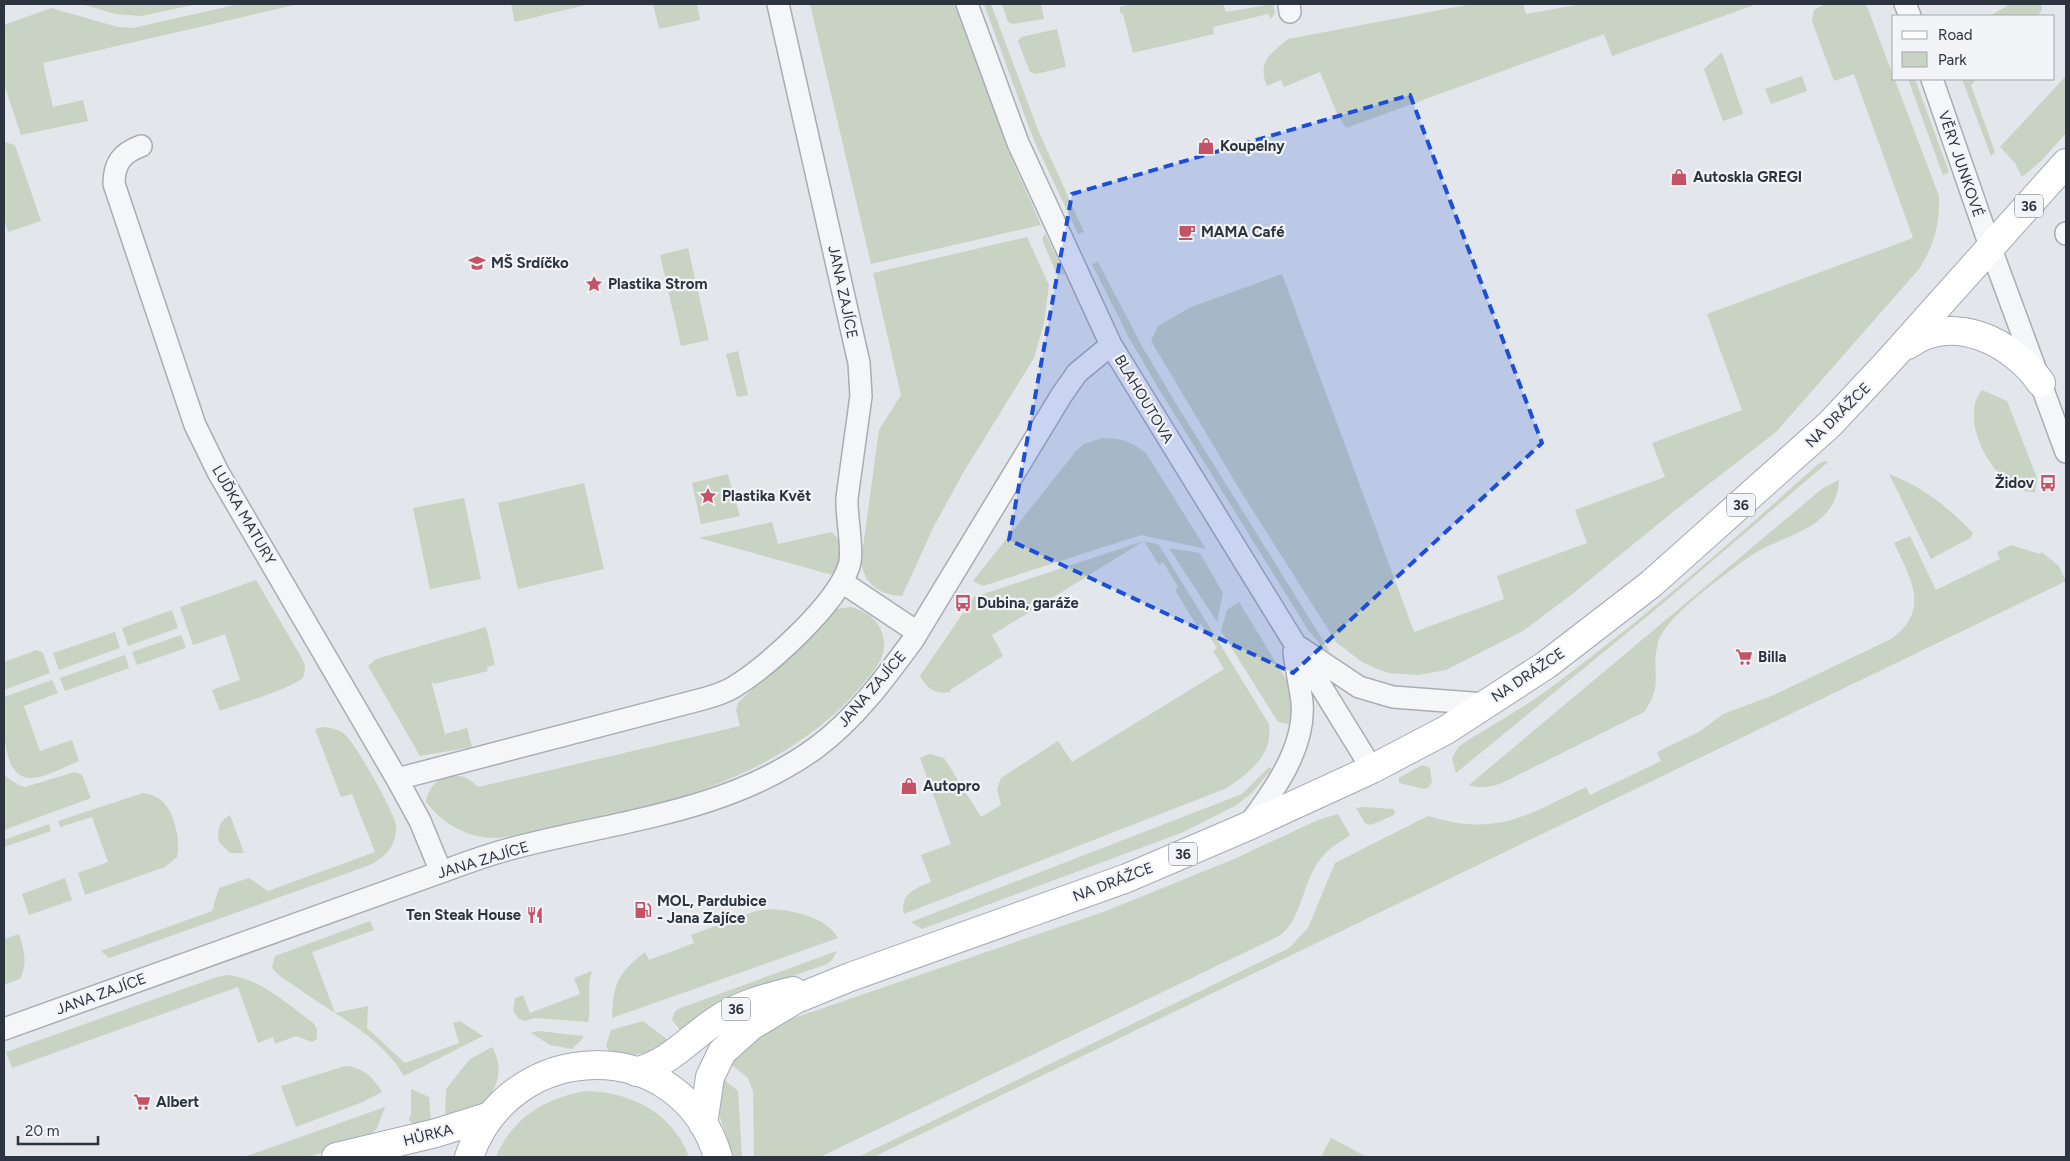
<svg xmlns="http://www.w3.org/2000/svg" width="2070" height="1161" font-family="Figtree,sans-serif">
  <style>
    .green { fill: #c8d3c4 }
    .lines { fill: none; stroke-linecap: round; stroke-linejoin: round }
    .street-casing { stroke: #a8adb4; stroke-width: 24 }
    .primary-casing { stroke: #a3aab4; stroke-width: 30 }
    .street { stroke: #f5f6f8; stroke-width: 21 }
    .primary { stroke: #fff; stroke-width: 28 }
    .marked { fill: #1d4ed8; fill-opacity: 0.2; stroke: #1d4ed8; stroke-width: 4; stroke-dasharray: 10 6; stroke-linejoin: round }
    .labels { text-anchor: middle; dominant-baseline: central; stroke-width: 4.5; stroke-linejoin: round; paint-order: stroke }
    .shield { fill: #f2f4f7; stroke: #676e77; stroke-width: 1 }
    .shield-label { font-size: 14px; font-weight: bold; fill: #2c3440 }
    .poi-label { font-size: 15px; font-weight: bold; fill: #2c3440; stroke: #f2f4f7; text-anchor: start }
    .street-label { font-size: 15px; fill: #2c3440; stroke: #f2f4f7 }
  </style>
  <rect width="100%" height="100%" fill="#e3e6ea"/>
  <path class="green" d="M 81,4 L 198,4 L 141,16 L 116,14 Z
    M 239,4 L 299,4 L 43,63 L 53,107 L 83,100 L 88,121 L 21,135 L 4,84 L 4,25 L 51,8 L 118,27 L 133,28 Z
    M 511,4 L 590,4 L 515,22 Z
    M 653,4 L 697,4 L 700,20 L 659,29 Z
    M 810,4 L 954,4 L 1009,153 L 1041,225 L 871,264 Z
    M 984,4 L 991,4 L 1038,130 L 1084,232 L 1078,234 L 1033,138 Z
    M 1002,4 L 1041,4 L 1044,19 L 1013,24 L 1008,22 Z
    M 1131,4 L 1223,4 L 1226,12 L 1273,4 L 1275,13 L 1271,19 L 1268,14 L 1213,27 L 1214,34 L 1133,53 L 1123,14 L 1121,14 L 1119,7 Z
    M 1472,4 L 1523,4 L 1526,14 L 1582,4 L 1757,4 L 1612,56 L 1604,34 L 1346,128 L 1338,116 L 1320,72 L 1284,87 L 1281,80 L 1267,86 C 1257,62 1270,54 1288,39 Z
    M 1825,4 L 1866,4 L 1939,196 C 1940,224 1934,246 1919,269 L 1776,432 L 1674,511 L 1571,595 L 1523,631 L 1446,670 L 1418,675 L 1389,673 L 1377,669 L 1362,662 L 1336,642 L 1243,495 L 1151,341 L 1158,326 L 1191,307 L 1282,274 L 1414,632 L 1504,599 L 1497,576 L 1587,543 L 1575,510 L 1665,477 L 1652,443 L 1742,410 L 1707,314 L 1913,238 L 1854,74 L 1834,81 L 1812,21 L 1814,10 Z
    M 2010,4 L 2041,4 L 2042,10 L 2037,16 L 1990,16 Z
    M 1057,29 L 1066,67 L 1036,74 L 1030,72 L 1018,41 L 1021,37 Z
    M 1722,52 L 1743,114 L 1723,121 L 1704,69 Z
    M 1802,76 L 1807,91 L 1771,104 L 1765,89 Z
    M 2066,76 L 2066,133 L 2041,161 L 2022,177 L 2015,163 L 2000,147 Z
    M 1908,79 L 1915,79 L 1949,172 L 1943,175 Z
    M 1962,79 L 1976,79 L 1971,85 L 1995,152 L 1991,156 Z
    M 4,142 L 15,145 L 41,221 L 8,232 L 4,219 Z
    M 1045,233 L 1065,274 L 1057,275 L 1042,239 Z
    M 1027,237 L 1049,285 L 1044,323 L 1034,358 L 963,473 L 933,528 L 902,596 C 880,595 865,585 861,562 L 879,430 L 901,395 L 873,273 Z
    M 688,248 L 709,340 L 681,346 L 660,255 Z
    M 1098,262 L 1143,348 L 1178,407 L 1329,650 L 1328,654 L 1308,630 L 1157,386 L 1128,336 L 1092,264 Z
    M 738,351 L 748,395 L 737,397 L 726,354 Z
    M 1982,390 L 2007,401 L 2037,478 L 2035,492 C 1997,494 1956,420 1982,390 Z
    M 1102,438 C 1120,438 1131,441 1146,453 L 1206,549 L 1141,535 L 983,586 L 973,581 L 1076,451 L 1084,444 Z
    M 1825,461 L 1828,462 L 1655,610 L 1456,773 L 1452,758 L 1459,746 C 1488,727 1519,711 1546,691 C 1641,621 1731,543 1818,464 Z
    M 728,474 L 740,516 L 701,524 L 692,483 Z
    M 1889,474 C 1923,487 1948,507 1973,533 L 1970,538 L 1931,559 Z
    M 1839,480 C 1836,533 1780,533 1746,559 C 1723,576 1665,617 1658,643 C 1650,672 1665,683 1644,712 L 1502,783 C 1490,787 1481,789 1469,785 L 1823,488 Z
    M 584,483 L 604,569 L 518,589 L 498,503 Z
    M 464,498 L 481,579 L 430,589 L 413,508 Z
    M 772,522 L 778,544 L 831,532 C 849,546 841,557 836,576 L 699,538 Z
    M 1910,536 L 1936,590 L 2000,559 L 1997,552 L 2011,545 L 2040,554 L 2042,552 L 2059,566 L 2066,581 L 890,1149 L 874,1157 L 858,1157 L 1289,948 L 1308,928 L 1335,863 L 1428,816 C 1497,837 1525,816 1586,787 L 1590,795 L 1661,761 L 1657,752 L 1699,732 L 1723,714 L 1774,695 L 1891,639 C 1931,610 1911,579 1894,543 Z
    M 1144,541 L 992,635 L 1003,656 L 950,690 L 951,692 C 937,695 926,689 920,676 L 974,597 L 1144,541 L 1159,545 L 1269,724 C 1273,755 1251,771 1227,788 L 904,914 C 899,894 916,888 931,882 L 921,855 L 951,844 L 920,758 L 930,754 L 944,758 L 981,817 L 1001,805 L 997,789 L 1001,778 L 1058,741 L 1072,762 L 1224,669 L 1213,651 L 1217,648 L 1201,624 L 1197,626 L 1175,590 L 1178,587 L 1163,562 L 1159,565 Z
    M 1169,548 L 1200,553 L 1223,593 L 1217,622 Z
    M 256,580 L 300,655 C 304,662 307,668 303,677 C 297,687 235,705 220,711 L 212,690 L 240,680 L 225,634 L 193,645 L 180,607 Z
    M 1239,602 L 1286,679 L 1296,706 L 1294,725 L 1278,722 L 1221,631 L 1227,610 Z
    M 851,607 C 869,612 883,623 884,643 C 885,660 872,673 862,685 C 819,738 751,774 687,795 C 659,804 627,809 598,816 C 565,824 532,833 498,838 C 468,838 445,826 426,802 C 430,775 460,766 478,787 L 740,726 L 736,710 L 738,703 L 828,613 L 837,609 Z
    M 172,610 L 178,628 L 128,646 L 122,628 Z
    M 486,627 L 495,665 L 487,667 L 488,671 L 434,684 L 431,680 L 445,734 L 467,728 L 472,747 L 420,756 L 368,666 L 376,659 Z
    M 115,632 L 120,648 L 59,670 L 53,653 Z
    M 181,635 L 186,648 L 137,665 L 132,652 Z
    M 37,650 L 43,653 L 50,673 L 4,690 L 4,662 Z
    M 125,655 L 129,668 L 65,691 L 60,678 Z
    M 52,680 L 58,693 L 24,706 L 40,751 L 72,740 L 79,761 C 65,766 46,778 31,778 C 0,779 4,719 4,697 Z
    M 324,727 C 333,728 342,730 348,738 C 357,747 396,815 396,826 C 397,846 384,859 367,866 L 109,958 L 101,951 L 212,911 L 219,888 L 249,878 L 268,891 L 375,852 L 352,794 L 341,797 L 315,729 Z
    M 1422,765 L 1430,768 L 1432,782 L 1429,787 L 1424,789 L 1399,783 L 1399,778 Z
    M 1269,767 L 1272,769 L 1252,793 L 1235,806 L 1181,833 L 922,929 L 911,922 L 1242,794 Z
    M 75,772 L 82,775 L 91,798 L 4,830 L 4,775 L 18,785 L 25,787 Z
    M 143,793 C 151,794 159,797 164,803 C 175,814 181,843 177,857 L 165,867 L 85,895 L 78,873 L 108,862 L 92,817 L 60,827 L 58,821 Z
    M 1364,807 L 1393,809 L 1395,811 L 1394,815 L 1371,825 L 1365,823 L 1356,808 Z
    M 1338,814 L 1350,835 C 1340,842 1330,847 1322,857 C 1303,878 1302,921 1279,936 L 820,1157 L 754,1157 L 753,1091 L 748,1078 L 728,1062 L 762,1029 L 1106,911 L 1234,859 L 1318,820 Z
    M 230,815 L 244,853 L 230,853 L 219,842 C 217,830 219,821 230,815 Z
    M 49,824 L 51,831 L 4,847 L 4,840 Z
    M 65,878 L 72,900 L 29,915 L 22,894 Z
    M 773,909 C 795,911 826,917 838,938 L 612,1018 C 613,984 618,973 645,952 L 649,960 L 694,943 L 691,935 L 756,911 Z
    M 370,921 L 374,930 L 312,952 L 335,1013 L 368,1006 L 367,1028 L 405,1063 L 459,1043 L 453,1023 L 460,1021 L 483,1036 L 404,1076 C 380,1035 336,1016 299,989 C 291,983 277,976 272,967 L 275,956 Z
    M 19,934 C 24,951 28,963 20,979 L 4,985 L 4,939 Z
    M 837,951 L 832,960 L 827,964 L 756,989 L 681,1031 L 672,1020 L 674,1013 L 678,1009 Z
    M 592,971 C 586,988 592,1004 588,1022 L 535,1018 L 525,1021 L 519,1019 L 513,1011 L 515,998 L 523,995 L 530,1013 L 580,994 L 574,978 Z
    M 228,975 C 261,979 287,1004 313,1023 L 317,1029 L 317,1039 L 312,1042 L 296,1036 L 275,1044 L 273,1037 L 258,1043 L 238,987 L 12,1068 L 6,1052 L 217,977 Z
    M 643,1021 L 672,1043 C 651,1054 630,1059 608,1050 L 606,1046 L 611,1030 Z
    M 539,1031 L 583,1036 L 583,1038 L 572,1049 L 550,1045 L 531,1033 Z
    M 492,1047 C 505,1068 498,1093 478,1107 C 468,1113 455,1116 445,1121 L 446,1089 L 470,1059 Z
    M 345,1066 C 363,1067 373,1077 382,1092 L 360,1103 L 296,1127 L 281,1086 Z
    M 721,1077 L 738,1091 L 742,1157 L 733,1157 L 717,1108 Z
    M 411,1089 L 429,1097 L 431,1124 L 413,1125 L 409,1120 L 411,1113 Z
    M 586,1091 C 631,1092 673,1113 689,1157 L 496,1157 C 512,1118 545,1098 586,1091 Z
    M 385,1107 L 377,1128 L 367,1138 L 354,1144 L 307,1157 L 244,1157 Z
    M 1331,1138 L 1367,1157 L 1321,1157 Z"/>
  <g class="lines">
    <g class="street-casing">
      <path id="street" d="M 967,4 L 1018,143 L 1111,345 L 1372,769
        M 1289,4 L 1290,12
        M 1905,4 L 1910,16
        M 1932,79 L 1991,249 L 2066,452
        M 141,146 C 122,153 114,163 114,184 L 195,425 L 218,472 L 397,779 L 420,821 L 441,872
        M 2066,233 L 2066,234
        M 842,582 L 917,632
        M 1299,647 L 1359,687 L 1393,697 L 1485,704
        M 397,779 L 699,700 C 711,697 724,693 734,687 C 769,665 836,605 849,566 C 854,550 846,517 847,498 L 861,396 L 859,363 L 778,4
        M 1247,827 C 1273,792 1306,748 1302,702 C 1300,686 1296,669 1294,652
        M 4,1029 L 441,872 C 463,864 484,856 506,850 C 612,821 726,814 817,747 C 856,718 885,678 913,640 L 1061,396 L 1077,373 L 1111,345"/>
    </g>
    <g class="primary-casing">
      <path id="primary" d="M 1908,345 C 1953,312 2013,342 2041,383
        M 636,1072 C 672,1061 685,1042 714,1022 C 738,1005 765,998 793,991
        M 703,1124 L 710,1077 L 722,1052 L 751,1026 L 796,999 L 850,977 L 1127,878 L 1246,827 L 1372,769 L 1446,730 L 1546,665 L 1651,584 L 1830,424 L 1888,362 L 2066,163
        M 336,1157 L 436,1133 L 490,1116
        M 469,1157 C 510,1036 682,1033 718,1157"/>
    </g>
    <use href="#street" class="street"/>
    <use href="#primary" class="primary"/>
  </g>
  <path class="marked" d="M 1410,95 L 1542,443 L 1293,673 L 1009,540 L 1072,194 Z"/>
  <defs>
    <g id="shop-bare" transform="scale(1.35)"><path d="M-5-2.5h2.3a2.7 3.5 0 0 1 5.4 0H5L5.5 6h-11ZM-1.5-2.5h3a1.5 2.3 0 0 0-3 0Z" fill="#c45367" stroke="#f2f4f7" stroke-width="2.5" paint-order="stroke"/></g>
    <g id="cafe-bare" transform="scale(1.35)"><path d="M-5.5-4.5H6V0H3Q3 3.5 0 3.5H-2.5Q-5.5 3.5-5.5 0ZM3-3.2v2h1.7v-2ZM-6 4.5H4V6H-6Z" fill="#c45367" stroke="#f2f4f7" stroke-width="2.5" paint-order="stroke"/></g>
    <g id="school-bare" transform="scale(1.35)"><path d="M0-5L7-2L0 1L-7-2ZM-4 1L0 2.5L4 1V4Q0 6-4 4Z" fill="#c45367" stroke="#f2f4f7" stroke-width="2.5" paint-order="stroke"/></g>
    <g id="sight-bare" transform="scale(1.35)"><path d="M0-6L1.8-2.2L6-1.7L2.9 1.2L3.7 5.4L0 3.3L-3.7 5.4L-2.9 1.2L-6-1.7L-1.8-2.2Z" fill="#c45367" stroke="#f2f4f7" stroke-width="2.5" paint-order="stroke"/></g>
    <g id="bus-bare" transform="scale(1.35)"><path d="M-5-6H5V4H4V6H2V4H-2V6H-4V4H-5ZM-3.5-4V0h7V-4ZM-3.5 1.2v1.5H-2V1.2ZM2 1.2v1.5H3.5V1.2Z" fill="#c45367" stroke="#f2f4f7" stroke-width="2.5" paint-order="stroke"/></g>
    <g id="supermarket-bare" transform="scale(1.35)"><path d="M-6-5.5h2.5l.6 2H6L4.5 2H-2.5L-4.4-4H-6ZM-1.5 3.2a1.3 1.3 0 1 0 .1 0ZM3 3.2a1.3 1.3 0 1 0 .1 0Z" fill="#c45367" stroke="#f2f4f7" stroke-width="2.5" paint-order="stroke"/></g>
    <g id="fuel-bare" transform="scale(1.35)"><path d="M-5.5-6h7V0h2V4h1.3V-2.5L3-4.5l.8-.8L6-3V5H2.5V1h-1V6h-7ZM-4.2-4.7v3.2H.2V-4.7Z" fill="#c45367" stroke="#f2f4f7" stroke-width="2.5" paint-order="stroke"/></g>
    <g id="restaurant-bare" transform="scale(1.35)"><path d="M-5-6h1v4h1v-4h1v4h1v-4h1v5L-1.5 .5V6h-2V.5L-5-1ZM5-6V6H3V1.5H1.5Q1.5-4 5-6Z" fill="#c45367" stroke="#f2f4f7" stroke-width="2.5" paint-order="stroke"/></g>
  </defs>
  <g fill-rule="evenodd">
    <use href="#shop-bare" x="1206" y="146"/>
    <use href="#shop-bare" x="1679" y="177"/>
    <use href="#cafe-bare" x="1187" y="232"/>
    <use href="#school-bare" x="477" y="263"/>
    <use href="#sight-bare" x="594" y="284"/>
    <use href="#bus-bare" x="2048" y="483"/>
    <use href="#sight-bare" x="708" y="496"/>
    <use href="#bus-bare" x="963" y="603"/>
    <use href="#supermarket-bare" x="1744" y="657"/>
    <use href="#shop-bare" x="909" y="786"/>
    <use href="#fuel-bare" x="643" y="910"/>
    <use href="#restaurant-bare" x="535" y="915"/>
    <use href="#supermarket-bare" x="142" y="1102"/>
  </g>
  <g class="labels">
    <g class="shield">
      <rect x="2015" y="194.5" width="28" height="23" rx="4"/>
      <rect x="1727" y="493.5" width="28" height="23" rx="4"/>
      <rect x="1169" y="842.5" width="28" height="23" rx="4"/>
      <rect x="722" y="997.5" width="28" height="23" rx="4"/>
    </g>
    <g class="shield-label">
      <text x="2029" y="206">36</text>
      <text x="1741" y="505">36</text>
      <text x="1183" y="854">36</text>
      <text x="736" y="1009">36</text>
    </g>
    <g class="poi-label">
      <text x="1220" y="146">Koupelny</text>
      <text x="1693" y="177">Autoskla GREGI</text>
      <text x="1201" y="232">MAMA Café</text>
      <text x="491" y="263">MŠ Srdíčko</text>
      <text x="608" y="284">Plastika Strom</text>
      <text x="2034" y="483" text-anchor="end">Židov</text>
      <text x="722" y="496">Plastika Květ</text>
      <text x="977" y="603">Dubina, garáže</text>
      <text x="1758" y="657">Billa</text>
      <text x="923" y="786">Autopro</text>
      <text x="657" y="901">MOL, Pardubice<tspan x="657" dy="17">- Jana Zajíce</tspan></text>
      <text x="521" y="915" text-anchor="end">Ten Steak House</text>
      <text x="156" y="1102">Albert</text>
    </g>
    <g class="street-label">
      <text transform="translate(1961 164) rotate(71)">VĚRY JUNKOVÉ</text>
      <text transform="translate(843 292) rotate(78)">JANA ZAJÍCE</text>
      <text transform="translate(1144 399) rotate(59)">BLAHOUTOVA</text>
      <text transform="translate(1838 415) rotate(-45)">NA DRÁŽCE</text>
      <text transform="translate(244 515) rotate(60)">LUĎKA MATURY</text>
      <text transform="translate(1528 675) rotate(-34)">NA DRÁŽCE</text>
      <text transform="translate(872 689) rotate(-49)">JANA ZAJÍCE</text>
      <text transform="translate(483 860) rotate(-17)">JANA ZAJÍCE</text>
      <text transform="translate(1113 882) rotate(-21)">NA DRÁŽCE</text>
      <text transform="translate(101 994) rotate(-20)">JANA ZAJÍCE</text>
      <text transform="translate(428 1135) rotate(-14)">HŮRKA</text>
    </g>
  </g>
  <rect width="2070" height="1161" fill="none" stroke="#2c3440" stroke-width="10"/>
  <rect x="1892" y="15" width="162" height="65" fill="#f2f4f7" stroke="#a3a7ae"/>
  <rect x="1902" y="31" width="25" height="8" fill="#ffffff" stroke="#a3a7ae"/>
  <text x="1938" y="40" font-size="15" fill="#2c3440">Road</text>
  <rect x="1902" y="52" width="25" height="15" fill="#c8d3c4" stroke="#a3a7ae"/>
  <text x="1938" y="65" font-size="15" fill="#2c3440">Park</text>
  <path d="M18 1136v8h80v-8" fill="none" stroke="#2c3440" stroke-width="2.5"/>
  <text x="25" y="1136" font-size="15" fill="#2c3440" stroke="#f2f4f7" stroke-width="4" paint-order="stroke">20 m</text>
</svg>
